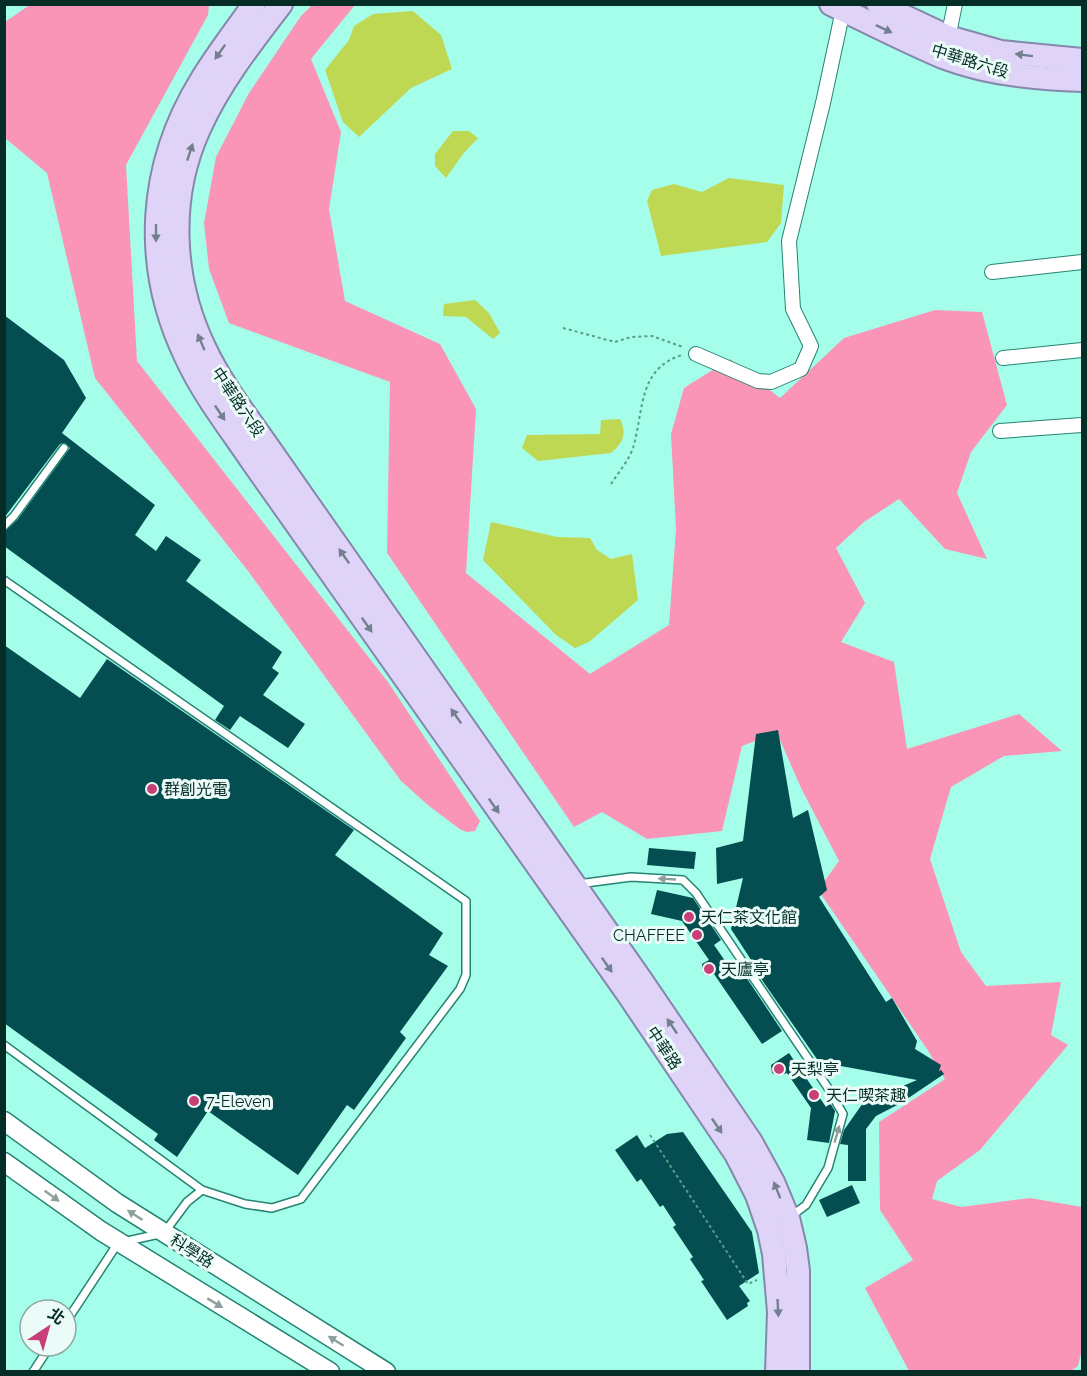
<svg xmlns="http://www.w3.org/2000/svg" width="1087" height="1376" font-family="Raleway,'Noto Sans TC',sans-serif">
<rect width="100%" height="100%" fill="#a5feea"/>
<g fill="#fa95b7">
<path d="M31 4 209 5 208 15 126 165 137 361 388 682 480 821 475 831 467 832 461 830 429 806 401 781 248 571 95 378 47 173 5 138V22Z"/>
<path d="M312 5H355L311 59 341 132 329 209 345 301 440 344 476 409 466 573 590 674 669 625 676 529 671 434 684 388 730 359 780 398 844 338 935 310 982 312 1007 405 971 452 957 493 987 559 945 549 899 499 864 522 836 548 865 603 841 642 894 662 907 749 1019 714 1062 751 1004 756 951 787 930 859 961 952 986 986 1061 982 1051 1035 1068 1045 980 1150 937 1181 932 1199 961 1207 1030 1198 1082 1207V1349L1078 1366 1069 1372 909 1371 865 1288 913 1260 880 1210 879 1122 945 1079 927 1049 818 890 839 861 801 788 777 733 742 746 722 831 647 839 602 812 574 827 387 553 390 382 229 323 209 269 204 223 216 157 249 93 301 16Z"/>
</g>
<g fill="#bfd853">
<path d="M413 11 441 35 452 69 411 88 359 137 343 122 325 70 349 40 354 26 373 14Z"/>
<path d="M453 131H469L478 138 463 154 446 178 435 166V154Z"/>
<path d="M729 178 784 185 781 223 767 242 661 256 647 201 652 190 674 184 702 192Z"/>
<path d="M475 300 489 313 500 333 493 339 466 317 443 316 444 304Z"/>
<path d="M620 419C627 434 624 442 611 453L538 461 522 448 527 435 600 434 601 420Z"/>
<path d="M491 522 557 537 590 538 597 550 611 559 632 554 638 600 589 642 575 648 556 635 483 560Z"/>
</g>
<g fill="#044d50">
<path d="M4 315 64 360 86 398 62 433 155 505 135 535 156 551 166 536 201 560 186 581 282 652 272 668 279 673 263 695 305 724 288 748 240 716 230 730 215 720 224 706 4 546V532L18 519 70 448 65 443 60 444 4 518Z"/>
<path d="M4 645 80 698 107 659 354 830 335 855 443 933 429 955 448 966 400 1032 406 1038 354 1110 347 1105 298 1175 208 1111 177 1157 154 1140 158 1134 4 1023Z"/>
<path d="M778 730 793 818 808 810 827 890 819 897 886 1002 892 998 917 1041 915 1049 941 1065 939 1071 941 1070 944 1074 901 1103 876 1116 866 1129V1181H848V1145L840 1144 844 1130 863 1103 917 1080 819 1062 753 967 755 966 731 929 743 878 717 884 716 848 743 841 756 734Z"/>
<path d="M649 848 696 852 694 869 647 865Z"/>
<path d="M657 890 693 898 721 940 714 945 737 978 744 974 782 1031 762 1044 714 974 708 976 703 973 702 964 709 960 682 921 651 914Z"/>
<path d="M789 1053 826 1107 830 1103 835 1111 829 1143 807 1140 811 1108 787 1073 778 1076 772 1073 771 1065Z"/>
<path d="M683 1132 752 1232 759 1273 739 1286 750 1301 747 1303 748 1306 727 1320 701 1281 704 1280 690 1259 693 1257 673 1227 676 1225 663 1205 660 1207 641 1179 637 1182 615 1150 637 1135 645 1148 667 1134Z"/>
<path d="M852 1185 860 1203 827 1217 819 1200Z"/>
</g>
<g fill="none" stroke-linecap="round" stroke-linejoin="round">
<defs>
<g id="service">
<path d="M4 526 14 516 64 448"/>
<path d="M4 580 466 901V975L460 989 301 1199 272 1208 245 1204 202 1190 187 1202 164 1233 118 1243 66 1322"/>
<path d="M578 884 631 877 683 880 696 893 828 1088 843 1114 828 1168 806 1205 790 1217"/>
<path d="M4 1045 202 1190"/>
<path d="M33 1372 50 1346"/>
</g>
<g id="minor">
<path d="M947 43 955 4"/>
<path d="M992 272 1082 262"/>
<path d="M696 354 758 381 771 382 801 369 811 346 793 309 789 241 823 103 843 10"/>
<path d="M1003 358 1082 350"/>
<path d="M1000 431 1082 425"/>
</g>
<g id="tertiary">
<path d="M4 1121 117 1203 386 1372"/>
<path d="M4 1162 101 1231 330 1372"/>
</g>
<g id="primary">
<path d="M254 4C237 29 218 53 202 79 148 166 142 265 186 357 203 394 229 427 252 461L628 994 736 1154 757 1195 769 1230 774 1254 779 1312 777 1372"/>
<path d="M281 4C251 43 219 84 199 129 167 199 172 281 205 349 221 383 245 414 266 444L641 980 751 1142 773 1182 788 1218 795 1248 798 1271V1372"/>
<path d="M831 4C868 22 905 41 943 57 987 74 1036 79 1082 80"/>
<path d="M878 4 948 37 1001 52 1082 60"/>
</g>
</defs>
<use href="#service" stroke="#258474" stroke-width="10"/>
<use href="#minor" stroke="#258474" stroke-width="16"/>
<use href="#tertiary" stroke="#258474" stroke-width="21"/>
<use href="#primary" stroke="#8587ac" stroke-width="26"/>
<g stroke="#5a9b8e" stroke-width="2" stroke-dasharray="3 3" stroke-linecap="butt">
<path d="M563 328 615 342 631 337 652 336 683 347"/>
<path d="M611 484C618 473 629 460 633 448 644 412 637 369 682 355"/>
<path d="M650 1135 748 1284 757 1280"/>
</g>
<use href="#service" stroke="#fff" stroke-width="7"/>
<use href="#minor" stroke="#fff" stroke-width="14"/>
<use href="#tertiary" stroke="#fff" stroke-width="18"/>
<use href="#primary" stroke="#dfd4f8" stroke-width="22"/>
</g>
<defs><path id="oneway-solid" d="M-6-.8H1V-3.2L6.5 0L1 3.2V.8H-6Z" transform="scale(1.5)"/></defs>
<g fill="#72808f">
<use href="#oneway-solid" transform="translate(884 29) rotate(25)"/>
<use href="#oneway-solid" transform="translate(220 52) rotate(125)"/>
<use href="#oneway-solid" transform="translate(1024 55) rotate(-173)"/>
<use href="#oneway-solid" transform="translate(190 152) rotate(-72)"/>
<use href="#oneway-solid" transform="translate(156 233) rotate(90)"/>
<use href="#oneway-solid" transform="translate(201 342) rotate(-113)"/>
<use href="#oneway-solid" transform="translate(220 413) rotate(56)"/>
<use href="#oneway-solid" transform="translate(344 556) rotate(-125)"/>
<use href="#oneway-solid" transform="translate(367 625) rotate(55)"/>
<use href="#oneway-solid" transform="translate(456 716) rotate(-125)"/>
<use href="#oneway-solid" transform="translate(494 806) rotate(55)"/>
<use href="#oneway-solid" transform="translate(607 965) rotate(55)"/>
<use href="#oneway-solid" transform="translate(672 1026) rotate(-124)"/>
<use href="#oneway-solid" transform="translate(717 1126) rotate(56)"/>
<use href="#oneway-solid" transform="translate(777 1190) rotate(-112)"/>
<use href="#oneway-solid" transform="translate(778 1308) rotate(87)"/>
</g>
<g fill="#8ea09d">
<use href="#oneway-solid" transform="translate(667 879) rotate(-177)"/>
<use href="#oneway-solid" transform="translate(837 1134) rotate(-74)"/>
<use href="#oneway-solid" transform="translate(52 1196) rotate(36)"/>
<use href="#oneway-solid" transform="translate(135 1215) rotate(-147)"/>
<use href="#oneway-solid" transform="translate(215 1303) rotate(31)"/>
<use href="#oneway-solid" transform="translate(336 1341) rotate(-148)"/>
</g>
<g fill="#c93f78" stroke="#ebfbf7" stroke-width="2">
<circle cx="152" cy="789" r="6"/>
<circle cx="689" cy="917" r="6"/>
<circle cx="697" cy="935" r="6"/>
<circle cx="709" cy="969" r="6"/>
<circle cx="779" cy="1069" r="6"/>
<circle cx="814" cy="1095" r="6"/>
<circle cx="194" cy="1101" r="6"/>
</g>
<g text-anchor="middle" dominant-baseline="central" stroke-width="6" stroke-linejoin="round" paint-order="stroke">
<g font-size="16" fill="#052d26" stroke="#ebfbf7">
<text transform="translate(970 61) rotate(17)">中華路六段</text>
<text transform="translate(238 402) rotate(56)">中華路六段</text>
<text transform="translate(664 1048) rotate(56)">中華路</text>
<text transform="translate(192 1251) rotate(32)">科學路</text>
</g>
<g font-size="16" fill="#052d26" stroke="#ebfbf7" text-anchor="start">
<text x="164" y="789">群創光電</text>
<text x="701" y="917">天仁茶文化館</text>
<text x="685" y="935" text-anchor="end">CHAFFEE</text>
<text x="721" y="969">天廬亭</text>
<text x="791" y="1069">天梨亭</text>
<text x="826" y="1095">天仁喫茶趣</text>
<text x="206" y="1101">7-Eleven</text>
</g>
</g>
<rect width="1087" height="1376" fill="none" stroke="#052d26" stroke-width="12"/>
<g transform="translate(48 1328) rotate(36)"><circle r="28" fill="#ebfbf7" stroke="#8fa9a3" stroke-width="1.5"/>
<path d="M0-4.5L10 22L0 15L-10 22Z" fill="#c93f78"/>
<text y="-9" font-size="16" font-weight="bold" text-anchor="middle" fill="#052d26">北</text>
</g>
</svg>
